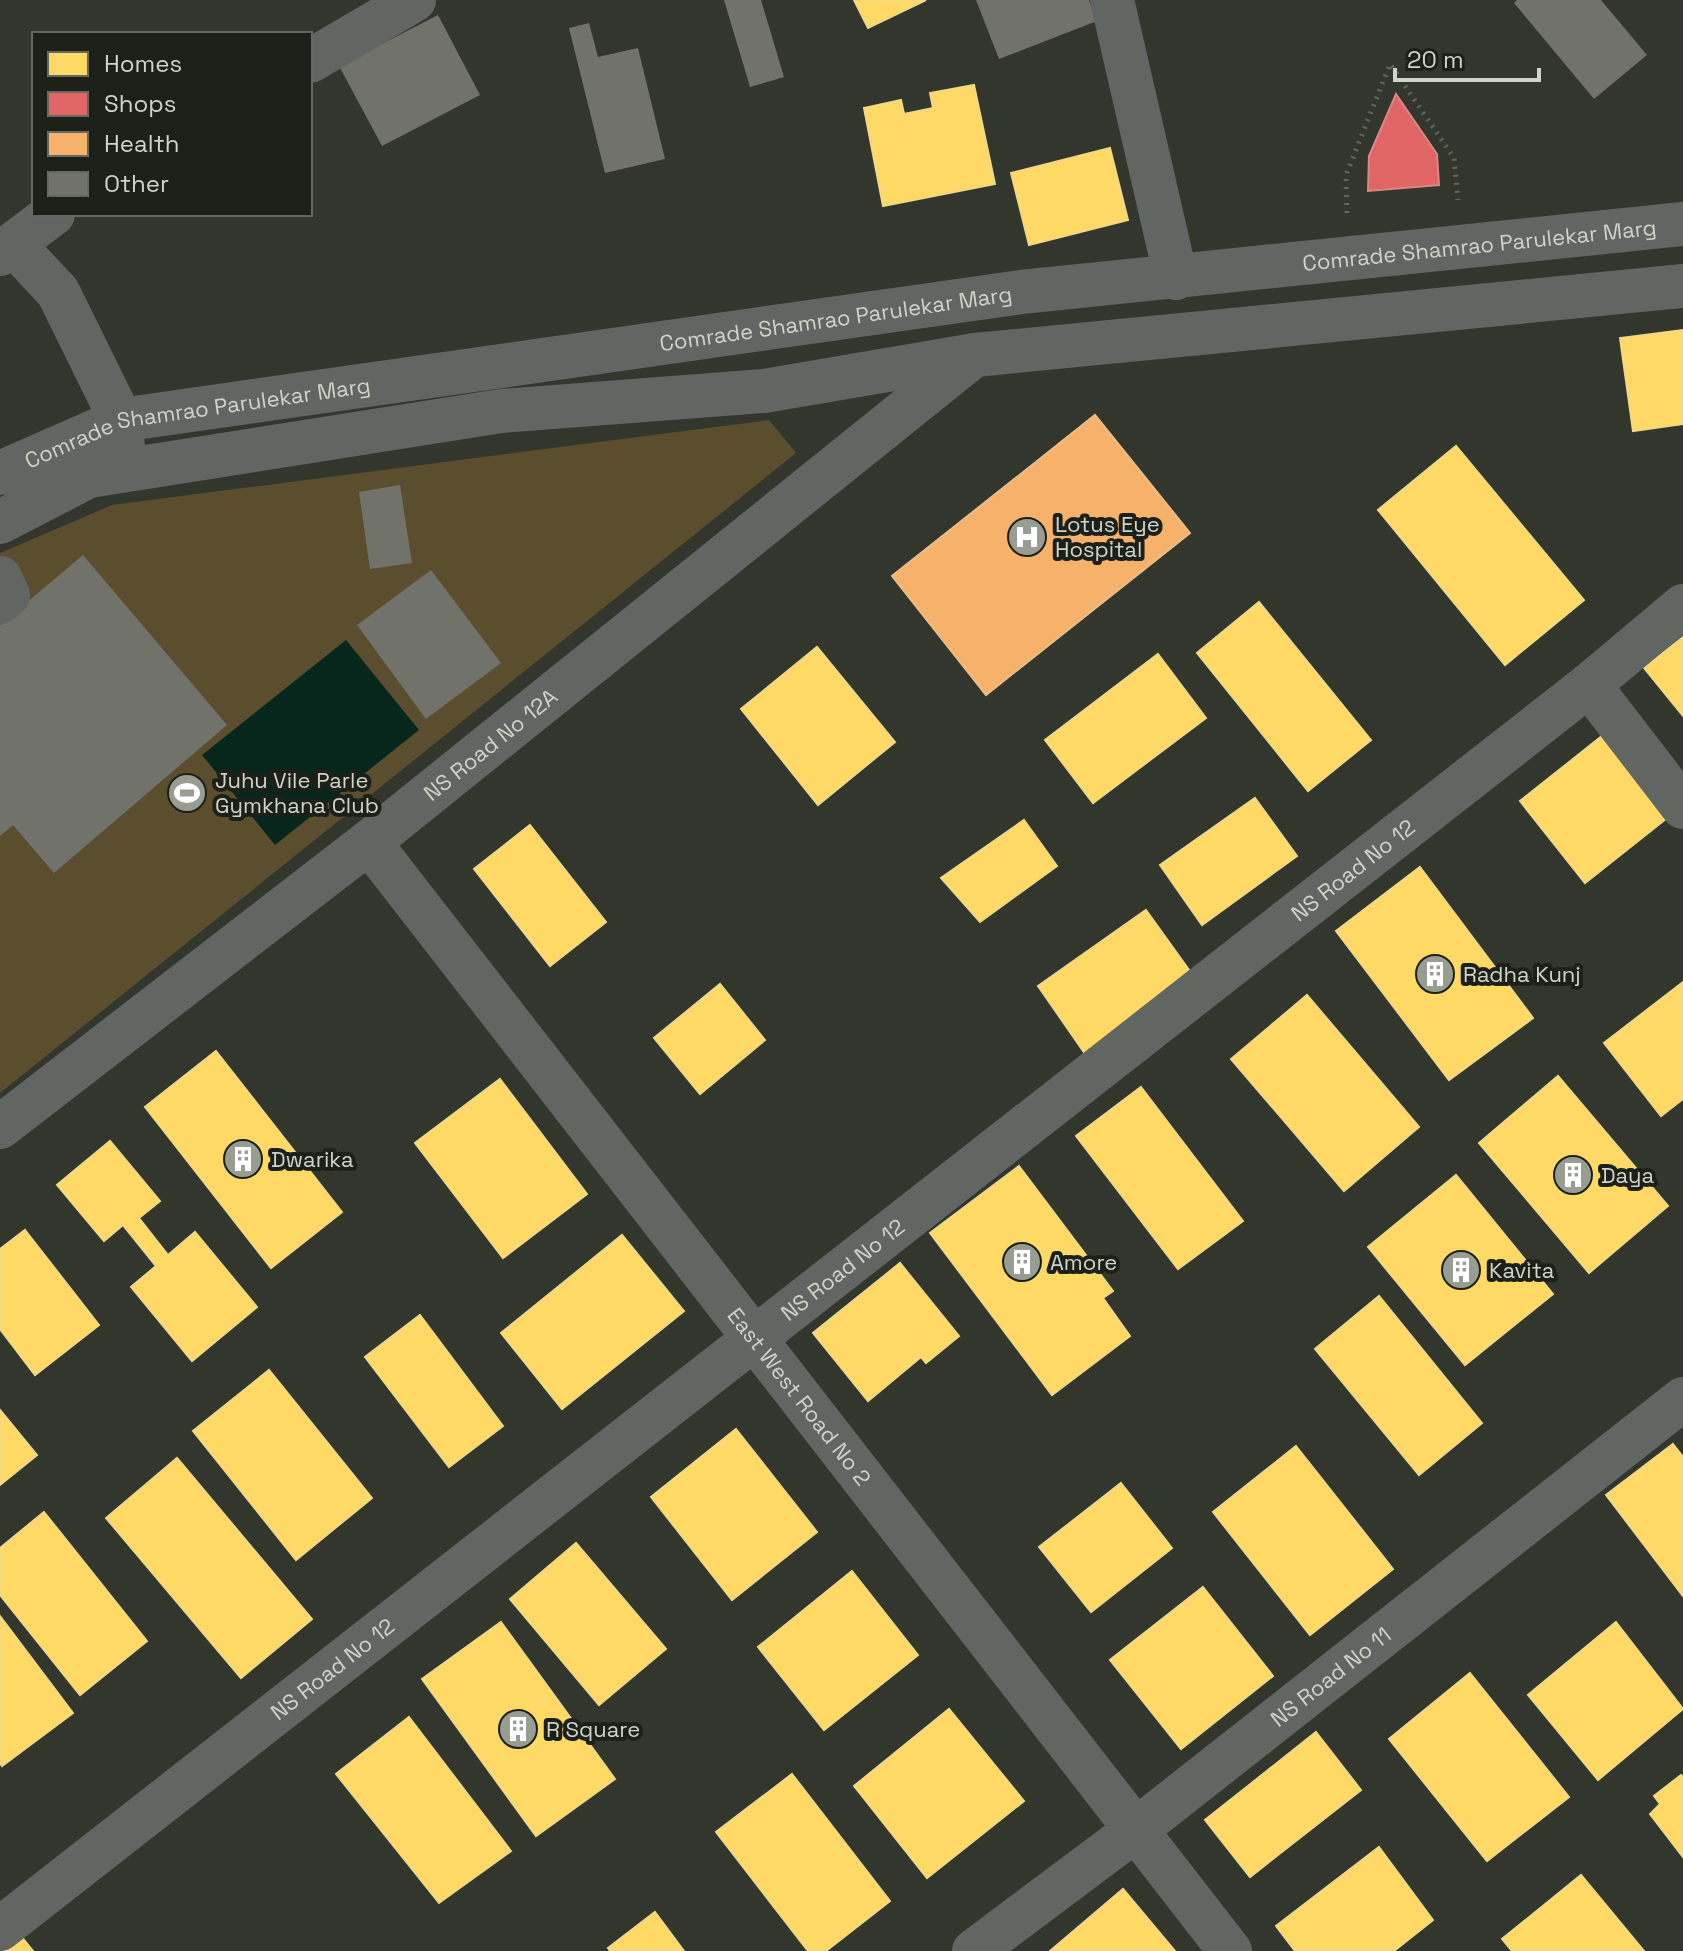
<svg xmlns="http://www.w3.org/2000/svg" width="1683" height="1951" font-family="'Space Grotesk',sans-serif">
<rect width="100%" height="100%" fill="#32362d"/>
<path fill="#5b4e2e" d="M769 420 796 453 0 1093V553L112 505Z"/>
<path fill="#07271c" d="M346 640 419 730 275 845 202 755Z"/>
<g fill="#ffd966" stroke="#f1d884" stroke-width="2">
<path d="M854 0H926L868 28Z"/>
<path d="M974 85 995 184 883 206 864 108 901 100 904 114 933 108 930 93Z"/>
<path d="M1110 148 1128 220 1029 245 1011 173Z"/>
<path d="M1683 330V424L1633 431 1620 338Z"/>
<path d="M1456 446 1584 600 1505 665 1378 510Z"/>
<path d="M1259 602 1371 740 1308 791 1197 653Z"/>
<path d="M1683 637V716L1644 668Z"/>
<path d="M817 647 895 742 818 805 741 709Z"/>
<path d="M1158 654 1206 718 1093 803 1045 740Z"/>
<path d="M1607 732 1672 814 1585 883 1520 801Z"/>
<path d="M1255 798 1297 856 1202 925 1160 865Z"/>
<path d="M1024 820 1057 866 980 922 941 878Z"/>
<path d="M530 825 606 922 550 966 474 869Z"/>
<path d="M1420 867 1533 1018 1449 1080 1336 931Z"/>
<path d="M1146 910 1197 981 1088 1058 1038 986Z"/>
<path d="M1683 982V1099L1661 1116 1604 1043Z"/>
<path d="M720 984 765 1040 700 1094 654 1038Z"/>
<path d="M1307 995 1419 1127 1344 1191 1231 1059Z"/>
<path d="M216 1051 342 1212 271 1268 145 1107Z"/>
<path d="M1558 1076 1668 1206 1589 1273 1479 1143Z"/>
<path d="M500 1079 587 1194 503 1258 415 1143Z"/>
<path d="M1141 1087 1243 1221 1178 1269 1076 1136Z"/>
<path d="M110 1141 160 1201 139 1218 168 1255 195 1232 257 1307 192 1361 131 1287 156 1266 123 1225 104 1241 57 1185Z"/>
<path d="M1019 1166 1113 1291 1103 1298 1130 1336 1052 1395 930 1233Z"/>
<path d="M1456 1175 1553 1294 1465 1365 1368 1247Z"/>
<path d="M25 1230 99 1325 35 1375 0 1329V1249Z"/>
<path d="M622 1235 684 1311 562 1409 501 1333Z"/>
<path d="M900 1263 959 1336 926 1363 921 1357 868 1401 813 1333Z"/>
<path d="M1379 1296 1482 1423 1419 1475 1315 1349Z"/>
<path d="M420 1315 503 1426 449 1467 365 1357Z"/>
<path d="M269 1370 372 1498 296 1560 193 1431Z"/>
<path d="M0 1410 37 1455 0 1485Z"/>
<path d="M736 1429 817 1532 732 1600 651 1497Z"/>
<path d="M1673 1444 1683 1457V1596L1606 1495Z"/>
<path d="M1296 1446 1393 1569 1310 1635 1213 1512Z"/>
<path d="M177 1458 312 1619 241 1678 106 1518Z"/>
<path d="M1121 1483 1172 1548 1091 1612 1039 1547Z"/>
<path d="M44 1512 147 1641 80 1695 0 1595V1548Z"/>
<path d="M576 1543 666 1649 599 1705 510 1599Z"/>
<path d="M852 1571 918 1655 824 1730 758 1647Z"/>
<path d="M1203 1587 1273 1676 1181 1749 1110 1660Z"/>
<path d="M0 1616 73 1713 2 1766 0 1763Z"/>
<path d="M501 1622 615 1779 536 1836 422 1679Z"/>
<path d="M1616 1622 1683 1709 1598 1780 1528 1695Z"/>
<path d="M1470 1673 1569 1797 1487 1861 1389 1739Z"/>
<path d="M949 1709 1024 1801 927 1878 854 1786Z"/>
<path d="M409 1717 511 1851 439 1903 336 1774Z"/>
<path d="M1316 1732 1361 1790 1250 1877 1205 1820Z"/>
<path d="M792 1774 890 1901 826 1951H808L716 1832Z"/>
<path d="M1681 1775 1683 1777V1857L1650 1814 1660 1804 1654 1796Z"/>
<path d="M1379 1847 1433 1920 1394 1951H1295L1276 1926Z"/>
<path d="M1581 1875 1644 1951H1512L1502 1939Z"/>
<path d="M1123 1889 1175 1951H1050Z"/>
<path d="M655 1912 684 1951H610L608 1948Z"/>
<path d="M21 1936 33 1951H4Z"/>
</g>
<path fill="#e06666" stroke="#db8784" stroke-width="2" d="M1396 94 1437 154 1439 185 1368 191 1369 156Z"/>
<path fill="#f6b26b" stroke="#eabc87" stroke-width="2" d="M1095 415 1190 533 986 695 892 576Z"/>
<g fill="#71726a">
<path d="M724 0H761L784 77 750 87Z"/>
<path d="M976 0H1089L1097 21 999 59Z"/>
<path d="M1517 0H1601L1647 55 1594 99 1514 3Z"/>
<path d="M438 15 480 95 382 146 339 66Z"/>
<path d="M589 23 598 57 638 48 665 159 605 173 569 28Z"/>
<path d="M400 485 412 563 370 569 359 492Z"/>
<path d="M83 555 227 725 54 873 13 825 0 836V625Z"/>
<path d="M431 570 501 663 426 719 357 625Z"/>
</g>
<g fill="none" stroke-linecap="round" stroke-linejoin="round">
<path stroke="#626661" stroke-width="5" stroke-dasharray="2 6" stroke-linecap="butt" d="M1347 213 1346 175 1390 64 1454 158 1458 200"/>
<g stroke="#626662" stroke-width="44">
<path d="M1112 0 1176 278"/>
<path d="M310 61 414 0"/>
<path d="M13 244 58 292 121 420 123 449"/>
<path d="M0 254 53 214"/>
<path id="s1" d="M0 473 121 420 1021 292 1683 224"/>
<path d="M0 522 89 476 501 411 764 391 975 355 1683 286"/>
<path d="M0 578 8 595 0 602"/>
<path d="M1589 685 1683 807"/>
<path id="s2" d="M369 842 1230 1951"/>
<path id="s3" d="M0 1127 369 842 973 356"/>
<path id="s4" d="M0 1929 1589 685 1683 606"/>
<path id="s5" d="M974 1951 1137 1829 1683 1399"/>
</g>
</g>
<defs>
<symbol id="hospital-disc" viewBox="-11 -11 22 22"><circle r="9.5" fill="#989d92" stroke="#1d2018"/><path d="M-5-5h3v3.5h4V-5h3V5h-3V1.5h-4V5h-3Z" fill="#fff"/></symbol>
<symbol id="stadium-disc" viewBox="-11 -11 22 22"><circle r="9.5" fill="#989d92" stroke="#1d2018"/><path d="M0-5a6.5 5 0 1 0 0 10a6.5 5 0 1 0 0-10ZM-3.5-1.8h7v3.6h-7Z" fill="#fff"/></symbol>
<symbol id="building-disc" viewBox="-11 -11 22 22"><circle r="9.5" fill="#989d92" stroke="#1d2018"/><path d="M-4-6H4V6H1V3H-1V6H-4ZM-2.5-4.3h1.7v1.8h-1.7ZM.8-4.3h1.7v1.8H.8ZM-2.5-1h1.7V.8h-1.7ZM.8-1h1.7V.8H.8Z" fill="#fff"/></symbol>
</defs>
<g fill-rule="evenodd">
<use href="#hospital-disc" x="1005" y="515" width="44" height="44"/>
<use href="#stadium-disc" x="165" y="771" width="44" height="44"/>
<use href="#building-disc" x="1413" y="952" width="44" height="44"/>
<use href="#building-disc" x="221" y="1137" width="44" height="44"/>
<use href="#building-disc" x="1551" y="1153" width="44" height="44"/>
<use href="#building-disc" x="1000" y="1240" width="44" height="44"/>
<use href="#building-disc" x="1439" y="1248" width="44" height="44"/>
<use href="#building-disc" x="496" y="1707" width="44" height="44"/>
</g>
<g text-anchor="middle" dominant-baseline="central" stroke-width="8" stroke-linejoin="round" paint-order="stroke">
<g font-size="22" fill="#cfd4c9" stroke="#1d2018">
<text stroke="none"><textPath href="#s1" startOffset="1502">Comrade Shamrao Parulekar Marg</textPath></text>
<text stroke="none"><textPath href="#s1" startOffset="854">Comrade Shamrao Parulekar Marg</textPath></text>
<text stroke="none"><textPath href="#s1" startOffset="206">Comrade Shamrao Parulekar Marg</textPath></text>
<text stroke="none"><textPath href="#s3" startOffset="622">NS Road No 12A</textPath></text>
<text stroke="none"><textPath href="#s4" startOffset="1718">NS Road No 12</textPath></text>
<text stroke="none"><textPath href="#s4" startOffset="1070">NS Road No 12</textPath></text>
<text stroke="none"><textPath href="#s2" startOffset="702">East West Road No 2</textPath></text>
<text stroke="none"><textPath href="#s4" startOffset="422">NS Road No 12</textPath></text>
<text stroke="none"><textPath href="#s5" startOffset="450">NS Road No 11</textPath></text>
</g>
<g font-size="22" fill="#cfd4c9" stroke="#1d2018" text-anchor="start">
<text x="1055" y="524">Lotus Eye<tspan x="1055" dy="25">Hospital</tspan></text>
<text x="215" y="780">Juhu Vile Parle<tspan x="215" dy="25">Gymkhana Club</tspan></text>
<text x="1463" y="974">Radha Kunj</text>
<text x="271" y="1159">Dwarika</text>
<text x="1601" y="1175">Daya</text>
<text x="1050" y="1262">Amore</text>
<text x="1489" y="1270">Kavita</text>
<text x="546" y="1729">R Square</text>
</g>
</g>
<rect x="32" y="32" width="280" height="184" fill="#1d2018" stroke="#64685f" stroke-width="2"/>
<rect x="48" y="52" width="40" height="24" fill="#ffd966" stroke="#64685f" stroke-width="2"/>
<text x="104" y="72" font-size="24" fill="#cfd4c9">Homes</text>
<rect x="48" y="92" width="40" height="24" fill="#e06666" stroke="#64685f" stroke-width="2"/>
<text x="104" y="112" font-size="24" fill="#cfd4c9">Shops</text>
<rect x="48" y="132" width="40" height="24" fill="#f6b26b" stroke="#64685f" stroke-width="2"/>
<text x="104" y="152" font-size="24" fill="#cfd4c9">Health</text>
<rect x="48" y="172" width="40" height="24" fill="#71726a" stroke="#64685f" stroke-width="2"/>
<text x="104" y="192" font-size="24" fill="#cfd4c9">Other</text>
<path d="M1395 68v12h144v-12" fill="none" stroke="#cfd4c9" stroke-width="4"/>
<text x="1407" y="68" font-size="24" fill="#cfd4c9" stroke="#1d2018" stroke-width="6" paint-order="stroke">20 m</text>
</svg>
